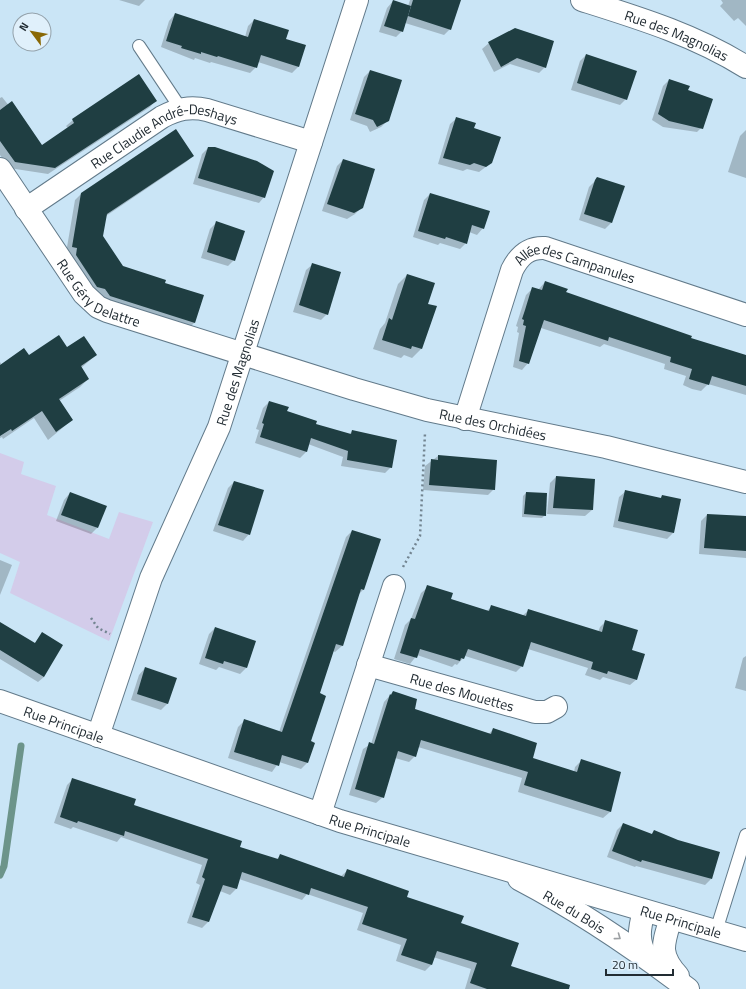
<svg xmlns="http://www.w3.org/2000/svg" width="746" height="989" font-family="'Titillium Web',sans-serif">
<rect width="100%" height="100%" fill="#cae5f6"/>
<path fill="#d3ccea" d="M0 453 24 462 21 474 56 486 47 515 109 539 119 512 153 522 109 641 10 593 20 562 0 553Z"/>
<g fill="#0003">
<path d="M119 0H145L139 6Z"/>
<path d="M410 0H460L450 29 444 35 405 23 402 31 396 37 379 32 387 8 393 1 408 6Z"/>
<path d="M721 0H746V26L738 18 734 21 720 6 723 3Z"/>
<path d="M175 14 245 37 248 26 254 20 285 40 304 46 298 67 292 73 258 62 256 67 250 73 211 62 210 63 195 58 194 60 161 47 169 21Z"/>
<path d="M489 43 545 67 539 73 510 64 494 72 482 49Z"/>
<path d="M586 55 626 99 620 105 571 90 580 61Z"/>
<path d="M370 71 388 120 381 127 370 132 367 126 350 120 364 77Z"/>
<path d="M669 80 703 126 697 132 663 127 652 120 663 86Z"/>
<path d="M2 97 42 147 68 128 66 126 73 120 156 100 150 107 48 174 9 168 0 155V98Z"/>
<path d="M457 118 473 129 491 163 479 172 467 169 463 171 438 164 450 124Z"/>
<path d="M746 130V178L728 172 740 136Z"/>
<path d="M208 148 264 197 259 203 193 184 202 154Z"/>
<path d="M193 156 186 162 106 216 101 236 122 267 163 284 202 296 194 323 188 329 104 302 70 261 72 254 66 253 75 200 81 194Z"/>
<path d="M343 160 362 207 355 214 347 219 322 211 337 166Z"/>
<path d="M598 178 611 223 605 229 579 220 589 187Z"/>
<path d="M430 194 483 228 477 235 469 232 466 243 460 249 440 243 438 245 413 237 424 200Z"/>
<path d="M217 222 234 260 228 266 201 258 210 229Z"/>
<path d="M313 264 327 314 321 320 293 312 306 270Z"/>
<path d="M407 275 427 305 436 307 421 349 412 358 404 355 401 358 373 349 380 329 385 323 398 284Z"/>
<path d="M545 282 565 293 690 339 746 356V395L708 384 701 391 692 389 683 385 686 376 664 369 665 364 604 344 600 347 541 328 528 363 522 370 513 367 519 333 517 332 518 327 516 326 526 295 533 288 538 290Z"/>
<path d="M67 349 96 355 81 368 88 379 80 387 59 401 72 420 48 440 34 418 3 439 2 437 0 438V362L2 365 29 356Z"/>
<path d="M269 402 286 412 315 425 349 435 352 431 391 467 385 473 341 466 343 457 308 444 306 452 300 458 255 443 259 430 256 429 263 408Z"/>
<path d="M438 456 494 489 488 495 423 490 425 466Z"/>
<path d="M556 477 594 480 592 510 585 516 547 514 550 483Z"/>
<path d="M234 482 249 534 243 541 213 531 228 488Z"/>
<path d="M626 491 660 499 662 496 673 533 667 539 613 527 619 497Z"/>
<path d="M70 493 97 528 91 534 56 521 64 500Z"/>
<path d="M526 493 545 515 542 518 522 517 523 496Z"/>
<path d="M707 515 746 516V558L699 554 701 521Z"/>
<path d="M352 531 379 540 363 590 358 595 342 646 335 652 333 651 319 694 307 763 301 769 279 762 272 772 228 758 238 727 244 721 279 732 346 537Z"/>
<path d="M0 560 12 565 0 595Z"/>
<path d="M428 587 450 599 487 611 491 607 522 616 529 610 598 632 600 627 606 621 631 651 637 679 630 685 603 677 600 680 585 675 588 668 528 649 522 666 516 672 465 656 457 665 455 664 452 667 417 655 410 664 394 659 405 625 411 619 421 593Z"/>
<path d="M0 623 34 644 43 633 44 677 38 682 0 659Z"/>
<path d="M215 628 246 668 240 674 219 667 216 670 199 664 209 634Z"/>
<path d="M746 656V691L735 688 743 658Z"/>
<path d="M145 668 168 703 161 710 131 700 139 675Z"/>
<path d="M393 692 414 709 489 734 493 729 531 758 574 772 575 767 581 761 620 773 610 812 603 818 518 792 522 778 418 747 415 756 409 762 395 758 383 797 376 803 349 795 363 749 371 744 384 702Z"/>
<path d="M73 779 132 806 239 847 276 860 280 856 341 876 347 871 460 924 510 967 565 989H465L471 969 433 957 431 965 425 971 396 961 401 945 357 930 363 913 307 894 302 900 239 879 236 889 230 895 220 891 208 922 202 928 187 923 200 885 196 883 202 865 121 837 117 842 73 827 71 829 54 823 67 785Z"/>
<path d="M623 824 651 835 654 831 711 879 705 885 636 866 635 867 607 857 617 830Z"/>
</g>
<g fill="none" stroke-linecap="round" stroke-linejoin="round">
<path stroke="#6c948a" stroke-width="7" d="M0 875 4 866 21 746"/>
</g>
<g fill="#1f3e42">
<path d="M393 0 411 6 403 32 384 26Z"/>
<path d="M413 0H461L451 30 408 16Z"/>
<path d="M175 13 248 37 254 19 289 30 286 39 306 45 299 67 261 55 257 68 218 56 217 57 201 52V54L181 48 182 46 166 41Z"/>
<path d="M515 28 554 41 546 68 517 58 501 67 488 42Z"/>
<path d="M586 54 637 71 627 100 577 83Z"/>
<path d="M370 70 402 80 389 121 377 127 373 120 355 114Z"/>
<path d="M139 74 157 101 55 168 15 162 0 141V110L12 101 42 145 74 123 72 119Z"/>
<path d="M669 79 690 86 688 90 713 99 703 129 669 121 658 114Z"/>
<path d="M456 117 476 123 474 128 501 137 492 163 486 167 474 163 470 165 443 158Z"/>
<path d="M176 129 194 156 107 214 103 236 123 266 166 280 165 283 204 295 195 323 110 296 105 289 97 287 76 255 77 248 72 247 81 193Z"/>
<path d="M208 147H215L257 161 274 171 265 198 198 178Z"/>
<path d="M343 159 375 169 363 208 354 213 327 204Z"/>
<path d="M597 177 625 186 612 223 584 214 595 180Z"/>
<path d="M430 193 490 211 484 229 472 225 467 244 446 237 445 239 418 231Z"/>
<path d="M216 221 245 231 235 261 207 252Z"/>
<path d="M312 263 341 272 328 315 299 305Z"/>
<path d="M407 274 435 283 428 304 437 306 422 349 412 346 411 349 382 340 389 318 392 320Z"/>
<path d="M545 281 568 289 566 292 692 336 691 338 746 355V386L712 376 709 385 689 379 692 369 670 362 671 357 609 337 608 341 544 320 529 364 519 361 526 326 523 325 524 320 522 319 525 310 532 287 542 290Z"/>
<path d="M59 335 67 347 84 336 97 355 81 366 89 379 59 399 73 420 56 432 42 411 12 431 11 429 0 436V365L24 348 29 355Z"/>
<path d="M269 401 289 407 287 411 317 421 316 424 351 434 352 430 397 440 392 468 347 460 348 451 311 438 307 452 260 437 264 424 262 423Z"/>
<path d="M438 455 497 460 495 490 429 485 431 459 438 460Z"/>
<path d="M556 476 595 479 593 510 553 508Z"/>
<path d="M234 481 264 490 250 535 218 525Z"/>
<path d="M625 490 661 498 662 495 681 499 674 533 618 521Z"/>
<path d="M70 492 107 506 98 528 61 515Z"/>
<path d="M526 492 547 493 546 516 524 514Z"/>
<path d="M707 514 746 516V551L704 548Z"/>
<path d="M352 530 381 539 364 590 361 589 343 646 336 644 320 693 326 696 311 741 315 743 308 763 282 755 279 766 234 752 244 719 282 732Z"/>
<path d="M427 585 453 593 451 599 489 611 491 605 526 616 528 609 602 632 605 620 638 630 632 650 645 654 637 680 608 671 607 674 591 669 593 662 531 642 523 667 468 649 464 659 461 658 460 661 420 649 417 658 400 653 411 618 415 619Z"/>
<path d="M0 622 35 643 42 632 63 645 44 677 0 650Z"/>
<path d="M215 627 256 641 247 668 224 661 223 664 205 658Z"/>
<path d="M145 667 177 678 168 704 137 694Z"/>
<path d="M393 691 417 699 415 709 491 734 493 728 537 743 533 758 577 772 581 759 621 772 611 812 524 785 528 772 421 740 416 757 398 751 384 798 355 789 369 742 374 744 390 694 391 695Z"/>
<path d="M72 778 136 799 134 805 242 841 240 847 278 859 280 854 344 877 347 869 409 891 407 897 464 916 461 923 519 943 511 966 570 985 569 989H487L470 983 477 963 437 951 432 965 401 955 407 939 362 924 368 907 311 888 309 895 242 872 237 889 223 885 209 922 192 917 205 879 202 877 208 859 125 831 124 836 78 821 77 823 60 817Z"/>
<path d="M623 823 652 834 654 830 678 840 720 852 712 879 642 860 641 862 612 851Z"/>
</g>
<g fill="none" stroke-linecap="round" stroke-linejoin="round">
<defs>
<g id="service">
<path d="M139 46 181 109"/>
<path d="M716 931 746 835"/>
</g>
<g id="minor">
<path id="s1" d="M582 0C639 18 695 35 746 67"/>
<path id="s2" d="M0 169 84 294 98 307 107 311 354 389 427 410 606 447 746 482"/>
<path id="s3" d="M26 209 162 117C177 109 190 106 207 110L311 142"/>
<path id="s4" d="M465 419 512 270C519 256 528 247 545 248L746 315"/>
<path id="s5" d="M368 665 535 712H547L556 707"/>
<path id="s6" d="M98 736 151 578 219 427 357 0"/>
<path d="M320 814 394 586"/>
<path id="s7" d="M519 879C580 911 633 947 688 989"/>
<path d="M644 911C639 929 637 941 647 958"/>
<path d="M671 918C663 944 658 954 678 976"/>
</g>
<g id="tertiary">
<path id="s8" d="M0 701 340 821 746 940"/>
</g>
</defs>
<use href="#service" stroke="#627a8a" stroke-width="14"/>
<use href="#minor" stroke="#627a8a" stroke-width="24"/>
<use href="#tertiary" stroke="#627a8a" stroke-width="24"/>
<g stroke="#728490" stroke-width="2.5" stroke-dasharray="2 3" stroke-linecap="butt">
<path d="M403 567 420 536 425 433"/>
<path d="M91 618 98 628 110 634"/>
</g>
<use href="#service" stroke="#fff" stroke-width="12"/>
<use href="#minor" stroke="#fff" stroke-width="22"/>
<use href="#tertiary" stroke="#fff" stroke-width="22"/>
</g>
<defs><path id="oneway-chevron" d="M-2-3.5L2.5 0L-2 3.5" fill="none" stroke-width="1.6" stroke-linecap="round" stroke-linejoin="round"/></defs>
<use stroke="#9ca0a3" href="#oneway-chevron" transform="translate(618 937) rotate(36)"/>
<g text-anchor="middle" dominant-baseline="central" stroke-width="4" stroke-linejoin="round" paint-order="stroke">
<g font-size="14" fill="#222c33" stroke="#e0f0fb">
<text stroke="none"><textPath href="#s1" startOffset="101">Rue des Magnolias</textPath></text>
<text stroke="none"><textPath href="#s3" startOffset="161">Rue Claudie André-Deshays</textPath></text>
<text stroke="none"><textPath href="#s4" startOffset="229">Allée des Campanules</textPath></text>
<text stroke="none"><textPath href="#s2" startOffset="162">Rue Géry Delattre</textPath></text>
<text stroke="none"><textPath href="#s6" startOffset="390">Rue des Magnolias</textPath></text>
<text stroke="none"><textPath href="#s2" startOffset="582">Rue des Orchidées</textPath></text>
<text stroke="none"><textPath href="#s5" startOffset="98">Rue des Mouettes</textPath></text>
<text stroke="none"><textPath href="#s8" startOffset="68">Rue Principale</textPath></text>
<text stroke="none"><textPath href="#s8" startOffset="392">Rue Principale</textPath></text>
<text stroke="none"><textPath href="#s7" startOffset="64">Rue du Bois</textPath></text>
<text stroke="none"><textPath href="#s8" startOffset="716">Rue Principale</textPath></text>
</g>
</g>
<g transform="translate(32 32) rotate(302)"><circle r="19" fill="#e0f0fb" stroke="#94a2ab"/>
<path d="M0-3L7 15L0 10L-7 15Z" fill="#896805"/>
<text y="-6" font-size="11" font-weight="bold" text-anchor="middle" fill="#222c33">N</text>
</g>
<path d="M606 969v6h67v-6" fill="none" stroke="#222c33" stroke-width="2"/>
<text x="612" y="969" font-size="12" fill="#222c33" stroke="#e0f0fb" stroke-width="3" paint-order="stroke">20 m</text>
</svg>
